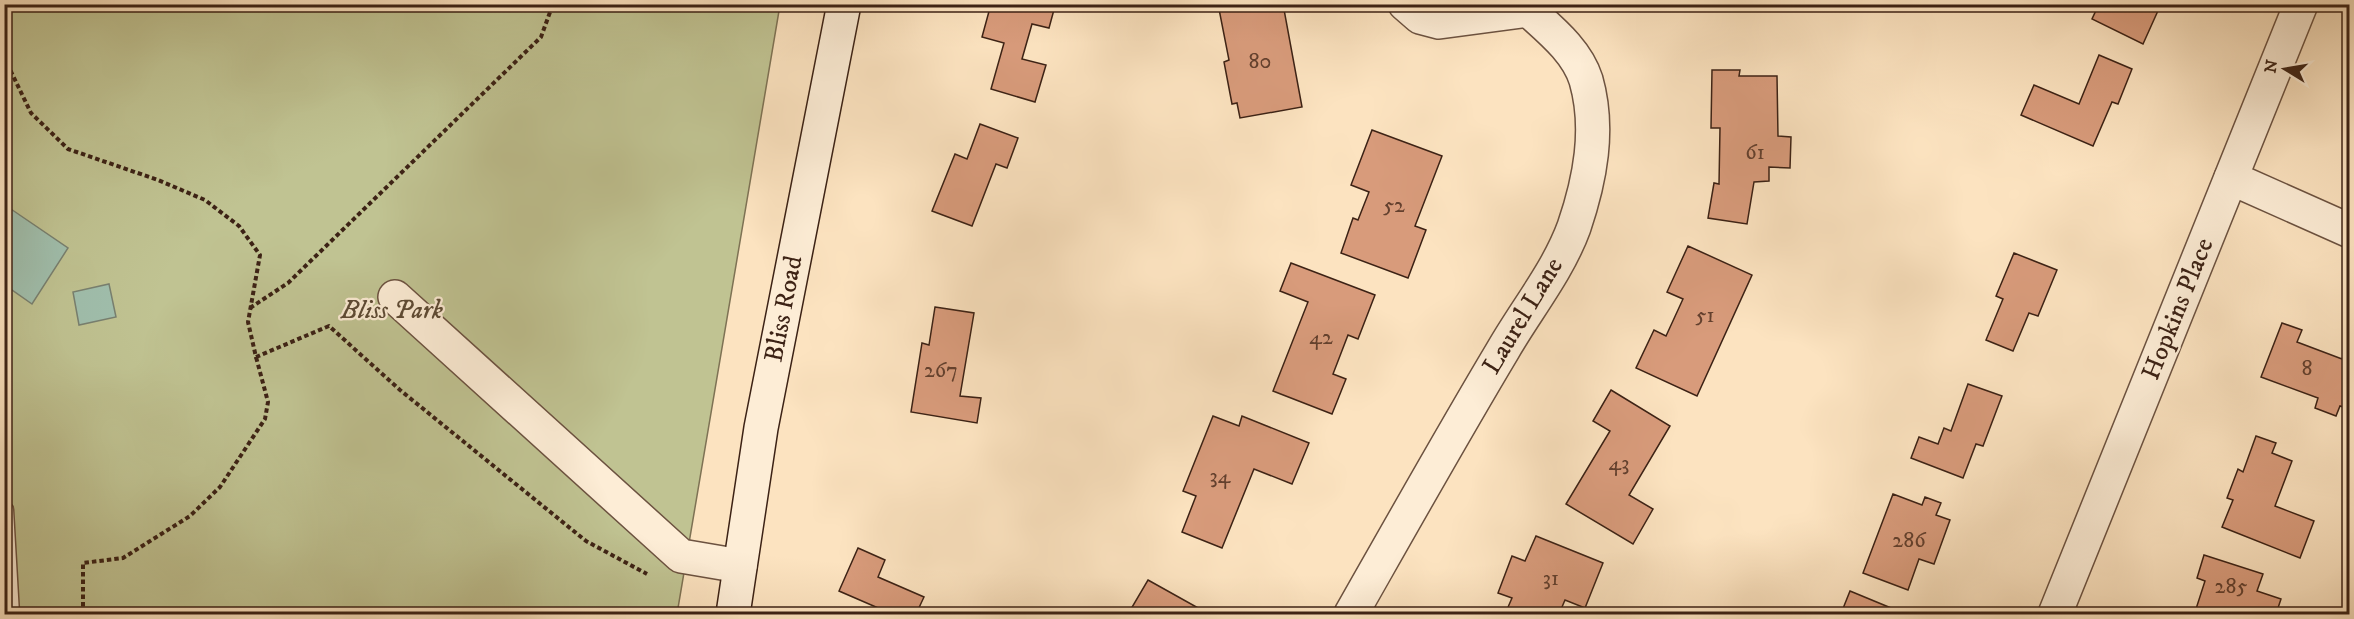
<svg xmlns="http://www.w3.org/2000/svg" width="2354" height="619" font-family="'IM FELL DW Pica',serif">
<rect width="100%" height="100%" fill="#fce3c0"/>
<filter id="stains"><feTurbulence type="fractalNoise" baseFrequency=".00333" numOctaves="4"/><feColorMatrix values="0 0 0 0 .2 0 0 0 0 .09 0 0 0 0 .02 0 0 0 .5 -.17"/></filter>
<radialGradient id="worn" r=".72"><stop offset=".6" stop-color="#630" stop-opacity="0"/><stop offset="1" stop-color="#630" stop-opacity=".3"/></radialGradient>
<path fill="#c0c392" stroke="#7e7254" stroke-width="1.5" d="M5 5H780L677 614H5Z"/>
<g fill="#a0bfad" stroke="#788070" stroke-width="1.5">
<path d="M5 205 68 248 32 304 5 285Z"/>
<path d="M109 284 116 317 79 325 73 292Z"/>
</g>
<g fill="#d89b7b" stroke="#3c2215" stroke-width="1.5">
<path d="M991 4 1055 6 1049 28 1032 24 1022 59 1046 65 1035 102 991 89 1004 43 982 37Z"/>
<path d="M1218 4H1283L1302 107 1240 118 1237 103 1232 104 1224 62 1229 60Z"/>
<path d="M2099 4H2161L2143 44 2092 19Z"/>
<path d="M2099 55 2132 69 2118 104 2112 102 2093 146 2021 115 2034 85 2079 104Z"/>
<path d="M1712 70H1740L1739 76H1777L1778 136 1791 137 1790 168 1769 167V181L1754 182 1747 224 1708 218 1714 183 1719 184 1720 128H1711Z"/>
<path d="M980 124 1018 138 1007 168 996 164 972 226 932 211 955 154 967 159Z"/>
<path d="M1372 130 1442 156 1415 226 1426 230 1408 278 1341 253 1353 218 1358 220 1369 192 1351 185Z"/>
<path d="M1688 246 1752 275 1697 396 1636 368 1654 330 1666 336 1683 299 1667 292Z"/>
<path d="M2014 253 2057 270 2038 316 2029 313 2013 351 1986 340 2003 299 1996 296Z"/>
<path d="M1291 263 1375 295 1358 339 1348 335 1333 374 1346 379 1332 414 1273 391 1308 302 1280 291Z"/>
<path d="M935 307 974 313 960 396 981 398 977 423 911 412 922 343 929 345Z"/>
<path d="M2282 323 2302 330 2297 342 2342 359 2346 349 2350 351V409L2340 406 2336 416 2315 408 2318 398 2261 377Z"/>
<path d="M1968 384 2002 396 1983 446 1976 444 1963 478 1911 458 1919 437 1938 444 1944 428 1951 431Z"/>
<path d="M1611 390 1670 426 1629 495 1653 509 1633 544 1566 504 1610 431 1593 421Z"/>
<path d="M1213 416 1239 426 1242 416 1309 443 1292 484 1254 469 1222 548 1182 532 1196 496 1183 491Z"/>
<path d="M2256 436 2276 443 2272 453 2292 461 2275 506 2314 521 2300 558 2222 527 2233 500 2227 498 2238 469 2243 472Z"/>
<path d="M1893 494 1922 505 1925 497 1941 503 1936 515 1950 520 1934 564 1919 559 1908 590 1863 573Z"/>
<path d="M1536 536 1603 563 1585 608 1565 600 1559 614H1505L1512 598 1498 593 1512 556 1525 561Z"/>
<path d="M858 548 885 560 878 577 924 597 916 614H892L839 591Z"/>
<path d="M2204 555 2263 574 2257 591 2281 599 2276 614 2195 612 2205 581 2197 578Z"/>
<path d="M1148 580 1209 614H1128Z"/>
<path d="M1850 591 1891 608 1888 614H1850L1842 611Z"/>
</g>
<g fill="none" stroke-linecap="round" stroke-linejoin="round">
<defs>
<path id="lane" d="M4 510 10 614"/>
<g id="street">
<path d="M1405 4 1420 17 1439 22 1528 10"/>
<path d="M2231 178 2350 231"/>
<path d="M395 297 681 556 740 566"/>
<path d="M1351 614C1401 526 1451 437 1503 350 1526 310 1558 271 1574 227 1590 180 1600 129 1586 80 1576 48 1545 26 1522 4"/>
<path d="M2055 614 2301 4"/>
</g>
<path id="secondary" d="M733 614 761 428 844 4"/>
</defs>
<use href="#lane" stroke="#6c5240" stroke-width="21"/>
<use href="#street" stroke="#6c5240" stroke-width="36"/>
<use href="#secondary" stroke="#3c2215" stroke-width="36"/>
<g stroke="#3c2215" stroke-width="4" stroke-dasharray="4.5 3" stroke-linecap="butt">
<path d="M4 57 31 113 68 149 158 180 205 200 239 226 260 255 248 322 256 357 329 326 400 390 586 541 647 574"/>
<path d="M250 308 288 283 541 37 553 4"/>
<path d="M83 614V563L123 558 190 516 220 487 265 419 268 402 256 357"/>
</g>
<use href="#lane" stroke="#fdedd6" stroke-width="18"/>
<use href="#street" stroke="#fdedd6" stroke-width="33"/>
<use href="#secondary" stroke="#fdedd6" stroke-width="33"/>
</g>
<g text-anchor="middle" dominant-baseline="central" stroke-width="4.5" stroke-linejoin="round" paint-order="stroke">
<g font-size="22" fill="#63402e">
<text x="1260" y="61">80</text>
<text x="1755" y="152">61</text>
<text x="1394" y="205">52</text>
<text x="1705" y="315">51</text>
<text x="1321" y="337">42</text>
<text x="2307" y="368">8</text>
<text x="941" y="370">267</text>
<text x="1619" y="463">43</text>
<text x="1220" y="476">34</text>
<text x="1909" y="540">286</text>
<text x="1551" y="578">31</text>
<text x="2231" y="586">285</text>
</g>
<g font-size="26" fill="#3c2215" stroke="#fdedd6">
<text transform="translate(784 309) rotate(-79)">Bliss Road</text>
<text transform="translate(2178 309) rotate(-68)">Hopkins Place</text>
<text transform="translate(1523 316) rotate(-59)">Laurel Lane</text>
</g>
<g font-size="26" font-style="italic" fill="#5d4a34" stroke="#fdedd6">
<text x="392" y="310">Bliss Park</text>
</g>
</g>
<rect width="2354" height="619" fill="none" stroke="#fce3c0" stroke-width="24"/>
<rect x="6" y="6" width="2342" height="607" fill="none" stroke="#3c2215" stroke-width="3"/>
<rect x="12" y="12" width="2330" height="595" fill="none" stroke="#3c2215" stroke-width="1.5"/>
<g transform="translate(2285 69) rotate(281)" stroke="#fdedd6" stroke-width="4.5" paint-order="stroke">
<path d="M0-4.5L10 22L0 15L-10 22Z" fill="#3c2215"/>
<text y="-9" font-size="16" font-weight="bold" text-anchor="middle" fill="#3c2215">N</text>
</g>
<rect width="100%" height="100%" filter="url(#stains)"/>
<rect width="100%" height="100%" fill="url(#worn)"/>
</svg>
